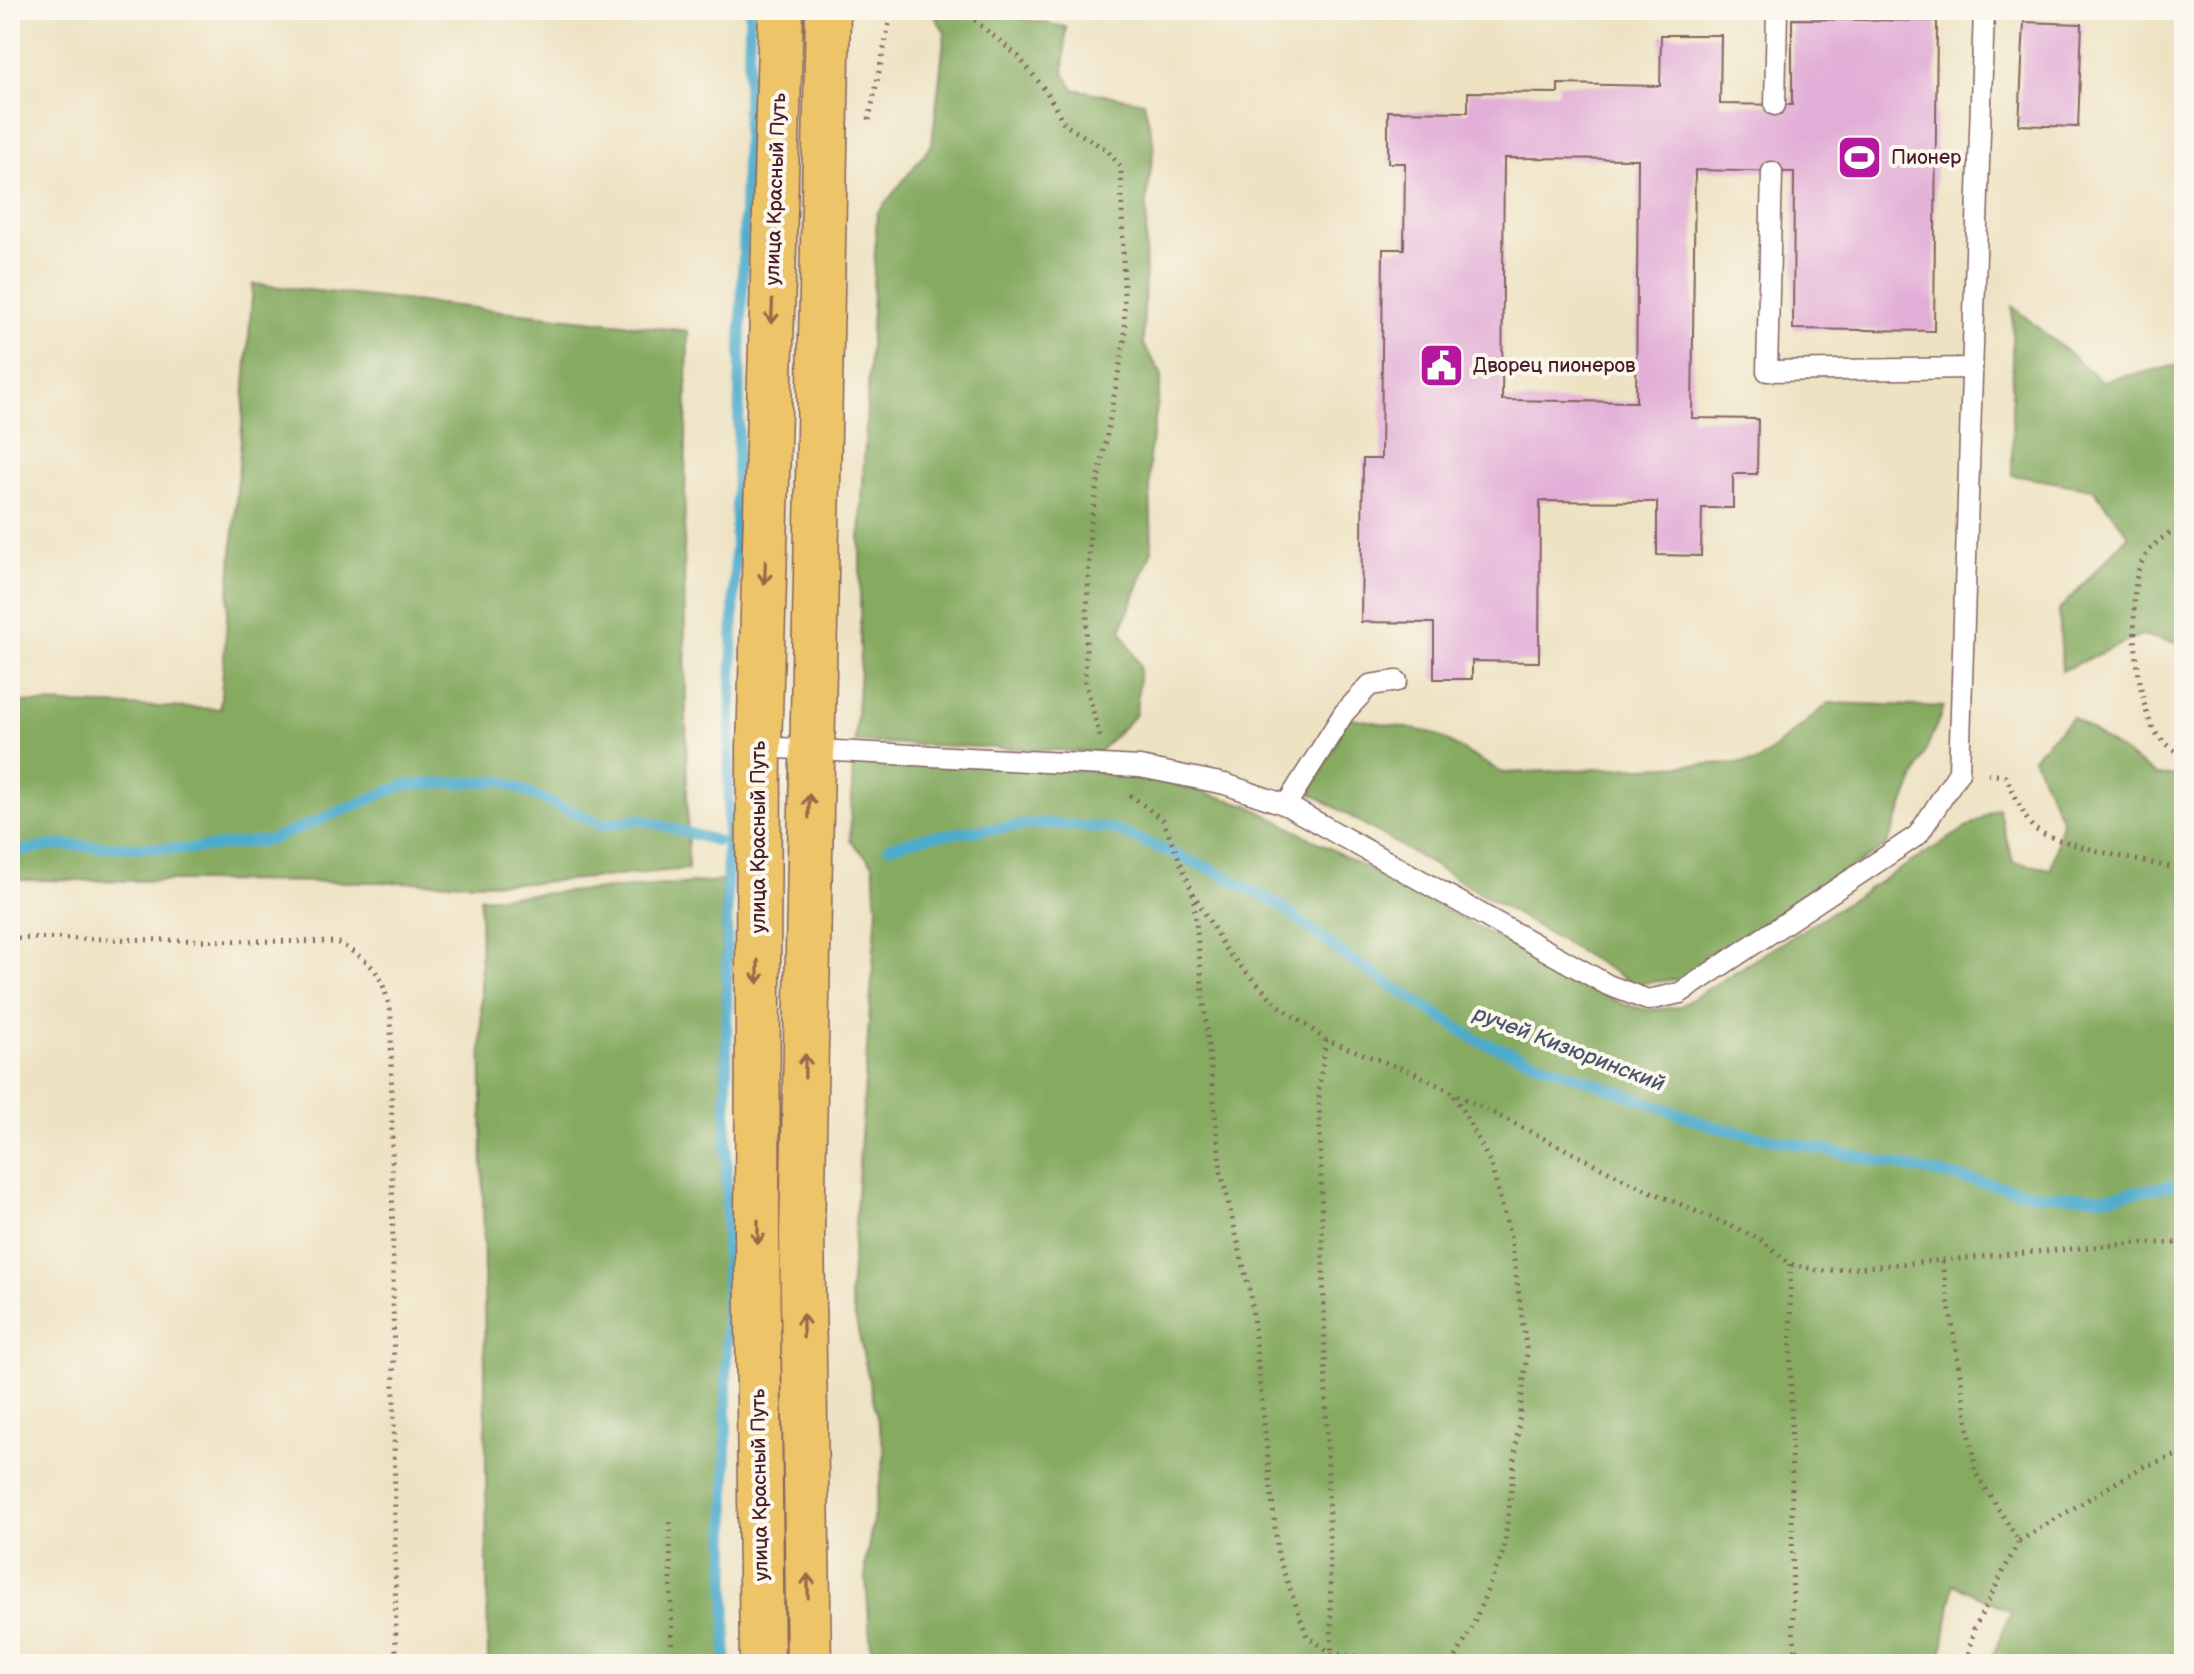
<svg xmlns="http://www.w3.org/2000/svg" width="2194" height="1674" font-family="'Balsamiq Sans',sans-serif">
<rect width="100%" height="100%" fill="#fbf7ec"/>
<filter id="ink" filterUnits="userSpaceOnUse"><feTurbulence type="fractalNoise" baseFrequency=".0125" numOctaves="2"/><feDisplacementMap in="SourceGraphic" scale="16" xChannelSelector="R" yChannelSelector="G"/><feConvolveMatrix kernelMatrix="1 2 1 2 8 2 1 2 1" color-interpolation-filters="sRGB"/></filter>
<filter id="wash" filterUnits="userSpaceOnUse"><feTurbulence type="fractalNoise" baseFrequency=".006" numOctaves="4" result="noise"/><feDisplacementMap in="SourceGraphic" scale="32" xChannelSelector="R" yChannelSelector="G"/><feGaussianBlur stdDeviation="1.8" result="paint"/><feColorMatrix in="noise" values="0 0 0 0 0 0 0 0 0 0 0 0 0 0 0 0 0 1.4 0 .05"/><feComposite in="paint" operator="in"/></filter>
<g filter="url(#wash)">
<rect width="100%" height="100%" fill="#ede2c2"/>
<g fill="#85aa60" stroke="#686446" stroke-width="2">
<path d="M931 10H978L1066 27 1064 73 1074 89 1144 102 1154 144 1147 199 1143 344 1162 375 1149 457 1152 550 1121 630 1140 666 1136 714 1099 752 855 742 860 668V540L877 214 932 144 945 32Z"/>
<path d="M253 284 688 331 684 551 688 869 535 883 10 880V702L220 709Z"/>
<path d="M2012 306 2102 381 2184 364V645L2141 635 2062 671 2059 610 2129 535 2093 489 2012 475Z"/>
<path d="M1829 703 1944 707 1887 845 1680 979 1634 984 1311 793 1348 717 1433 733 1503 773 1758 762Z"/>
<path d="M2072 717 2157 776 2184 775V1663L1997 1664 1992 1658 2011 1611 1953 1584 1941 1664H872L865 1565 885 1453 850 1295 877 907 873 864 850 840 853 759 1130 772 1248 805 1622 1004 1648 1010 1679 1007 1998 808 2013 862 2051 869 2062 820 2033 757Z"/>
<path d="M722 881 723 1664H488L480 898Z"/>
</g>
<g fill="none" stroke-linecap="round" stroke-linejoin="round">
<g stroke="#4dabcc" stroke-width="11">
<path d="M889 847 930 836 1043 823 1113 829 1215 871 1281 906 1341 953 1477 1040 1715 1127 2042 1195 2106 1197 2184 1183"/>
<path d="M10 853 54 845 191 849 271 840 404 785 501 781 603 825 639 819 717 841"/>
<path d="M726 1664 727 852 750 10"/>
</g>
</g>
<g id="blocks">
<g fill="#e2aed7" fill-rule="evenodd">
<path d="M1792 19 1937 21 1934 331 1793 329 1794 172 1695 170 1692 418 1758 419 1757 474H1733V508H1702L1701 556 1657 555V502L1540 501 1539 662 1472 661V679H1434V623L1361 622 1363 459H1381L1383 249H1404L1405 163H1388V111L1468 112V92L1558 93V84L1660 86 1661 35H1721L1720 104 1792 105ZM1504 158 1638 159 1636 402 1502 400Z"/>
<path d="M2024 22 2082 24 2078 127 2019 125Z"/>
</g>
</g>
</g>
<g filter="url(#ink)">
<use href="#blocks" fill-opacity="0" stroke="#836360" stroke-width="2"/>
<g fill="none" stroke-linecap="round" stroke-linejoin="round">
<defs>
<g id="service">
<path d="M1775 105 1777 10"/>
<path d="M1772 172 1767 371 1972 368"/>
<path d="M759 747 1140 767 1225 784 1286 805 1608 985 1648 1000 1680 993 1918 835 1959 772 1984 10"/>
<path d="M1286 805 1344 713 1370 685 1397 681"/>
</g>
<g id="primary">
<path d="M762 1664 757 1233 759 747 781 10"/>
<path d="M809 1664 802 1234 828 10"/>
</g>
</defs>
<use href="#service" stroke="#836360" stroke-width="23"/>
<use href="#primary" stroke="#836360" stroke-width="47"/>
<g stroke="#836360" stroke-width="5" stroke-dasharray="2 6" stroke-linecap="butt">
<path d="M962 10 1018 56 1046 91 1065 125 1107 150 1121 167 1125 337 1090 526 1085 681 1100 737"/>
<path d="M869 120 892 10"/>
<path d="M2184 526C2163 536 2150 544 2140 566 2127 593 2137 710 2156 733 2163 742 2175 751 2184 757"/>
<path d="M1988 774 2005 776C2014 790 2023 819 2035 829 2052 843 2159 866 2184 869"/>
<path d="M1130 795 1163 820 1192 891 1227 952 1276 1003 1326 1040 1414 1073 1636 1185 1760 1239 1790 1264 1821 1271 2137 1243H2184"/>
<path d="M1193 893 1221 1172 1251 1297 1278 1556 1307 1636 1332 1654 1442 1664"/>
<path d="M10 938 337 942C375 965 381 970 391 1014L396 1664"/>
<path d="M1326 1040 1319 1087 1332 1664"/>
<path d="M1942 1262 1976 1474 2019 1541 1974 1629 1966 1664"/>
<path d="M1790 1264 1793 1630 1798 1664"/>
<path d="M670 1522 672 1664"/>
<path d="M2019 1541 2142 1467 2184 1453"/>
<path d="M1452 1664 1470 1632 1504 1550 1527 1353 1511 1239 1490 1162 1453 1093"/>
</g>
<use href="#service" stroke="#fff" stroke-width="20"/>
<use href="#primary" stroke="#eec469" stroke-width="44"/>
</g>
<defs><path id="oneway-shaft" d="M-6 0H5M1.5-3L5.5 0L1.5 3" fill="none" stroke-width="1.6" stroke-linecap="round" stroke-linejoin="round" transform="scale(2)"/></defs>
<g stroke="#946947">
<use href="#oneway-shaft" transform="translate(772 312) rotate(92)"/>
<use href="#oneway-shaft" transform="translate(765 572) rotate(92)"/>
<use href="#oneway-shaft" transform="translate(809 806) rotate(-89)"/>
<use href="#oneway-shaft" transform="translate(758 972) rotate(90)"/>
<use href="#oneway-shaft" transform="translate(805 1066) rotate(-89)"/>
<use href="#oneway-shaft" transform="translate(758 1232) rotate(90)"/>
<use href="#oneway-shaft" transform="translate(803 1326) rotate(-91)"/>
<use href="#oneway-shaft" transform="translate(808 1586) rotate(-91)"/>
</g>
</g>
<defs>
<symbol id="stadium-square" viewBox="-11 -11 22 22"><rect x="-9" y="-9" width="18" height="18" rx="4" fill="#b5179e" stroke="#fbf7ec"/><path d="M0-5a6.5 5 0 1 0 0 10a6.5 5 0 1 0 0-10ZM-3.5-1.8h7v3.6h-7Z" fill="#fff"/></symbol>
<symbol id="civic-square" viewBox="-11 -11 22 22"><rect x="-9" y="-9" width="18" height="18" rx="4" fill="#b5179e" stroke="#fbf7ec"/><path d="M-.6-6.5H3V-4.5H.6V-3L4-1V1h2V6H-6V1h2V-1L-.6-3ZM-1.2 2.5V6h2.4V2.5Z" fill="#fff"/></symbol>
</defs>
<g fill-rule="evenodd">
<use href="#stadium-square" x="1834" y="132" width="51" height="51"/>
<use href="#civic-square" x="1416" y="340" width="51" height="51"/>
</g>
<g text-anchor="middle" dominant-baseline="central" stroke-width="8" stroke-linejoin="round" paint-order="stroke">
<g font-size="20" fill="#4a1f2b" stroke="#fbf7ec" text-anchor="start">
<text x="1891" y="158">Пионер</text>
<text x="1473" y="366">Дворец пионеров</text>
</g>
<g font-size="20" fill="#4a1f2b" stroke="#fbf7ec">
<text transform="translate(776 189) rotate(-88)">улица Красный Путь</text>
<text transform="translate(759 837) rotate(-90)">улица Красный Путь</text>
<text transform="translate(760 1485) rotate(-91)">улица Красный Путь</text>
</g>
<g font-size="22" font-style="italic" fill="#4b576b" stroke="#fbf7ec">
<text transform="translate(1569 1049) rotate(21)">ручей Кизюринский</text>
</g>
</g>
<rect width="2194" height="1674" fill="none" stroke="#fbf7ec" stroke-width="40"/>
</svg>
